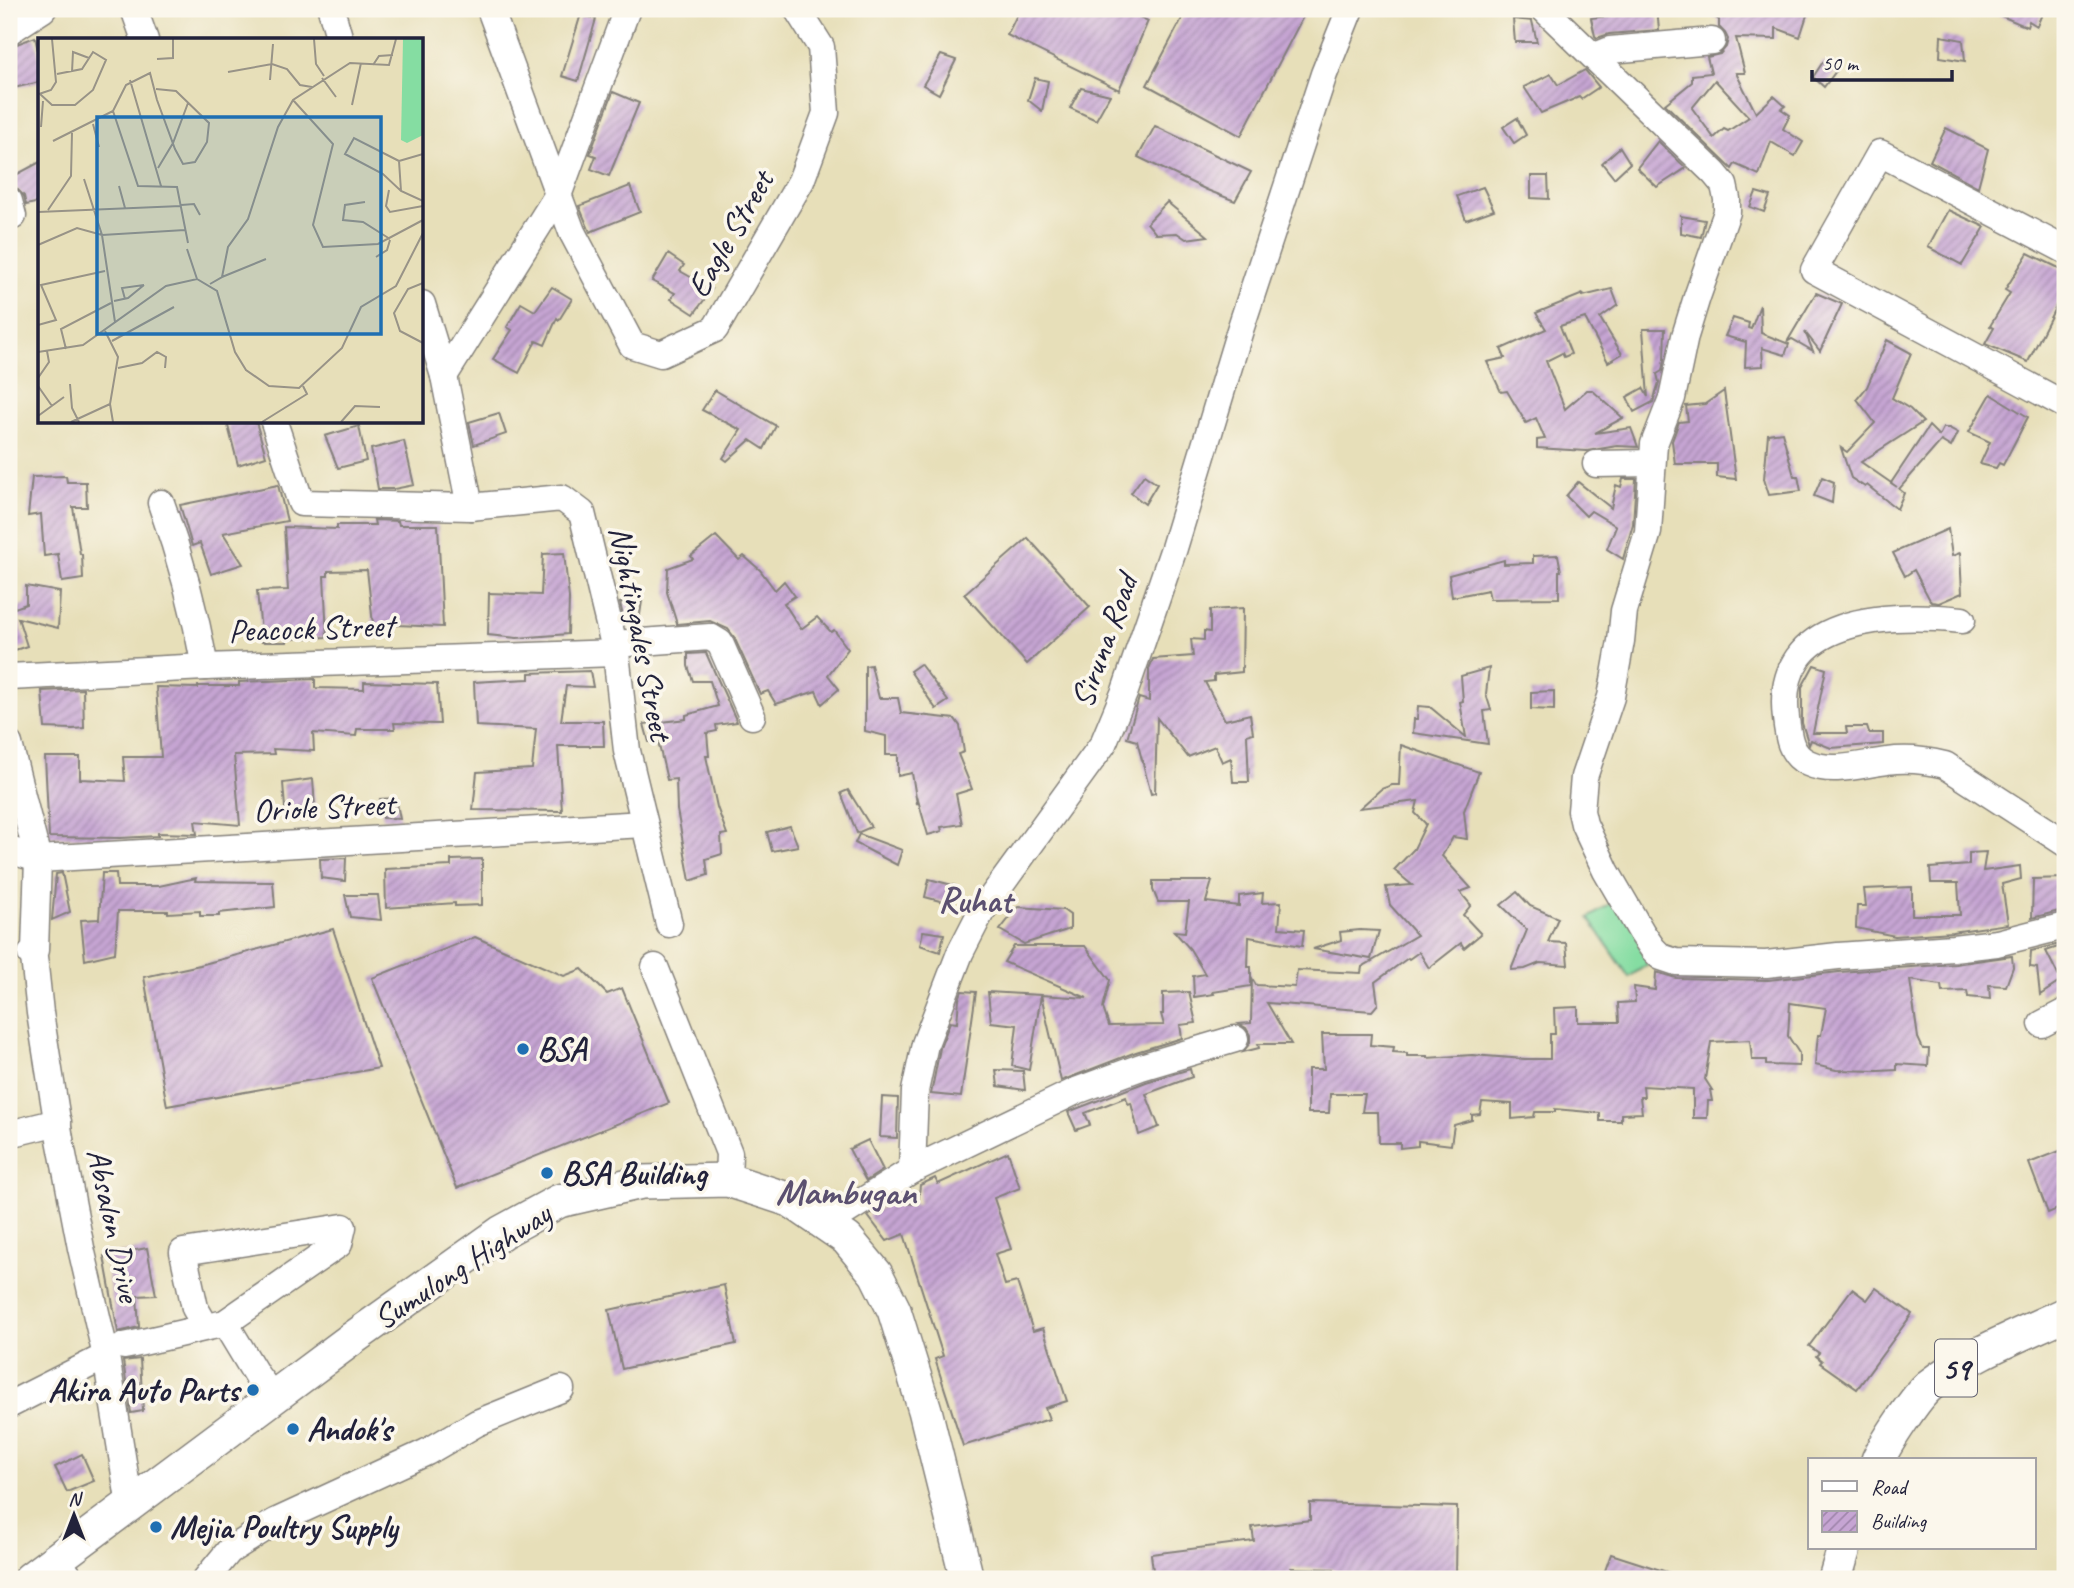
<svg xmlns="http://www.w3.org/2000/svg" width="2074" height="1588" font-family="Caveat,sans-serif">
<defs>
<pattern id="building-hatch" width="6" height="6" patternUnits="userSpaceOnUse" patternTransform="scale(1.75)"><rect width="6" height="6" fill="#c6a5d3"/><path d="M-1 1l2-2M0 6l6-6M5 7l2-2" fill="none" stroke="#a086ac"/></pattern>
</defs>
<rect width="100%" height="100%" fill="#fbf7ec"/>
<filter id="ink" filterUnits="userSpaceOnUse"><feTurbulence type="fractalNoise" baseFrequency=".0143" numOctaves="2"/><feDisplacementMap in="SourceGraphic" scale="14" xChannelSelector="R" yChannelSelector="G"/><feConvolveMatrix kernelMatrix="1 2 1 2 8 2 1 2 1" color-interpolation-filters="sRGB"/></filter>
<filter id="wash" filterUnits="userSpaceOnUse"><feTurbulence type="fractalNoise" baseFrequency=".00686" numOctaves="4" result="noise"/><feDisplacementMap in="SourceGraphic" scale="28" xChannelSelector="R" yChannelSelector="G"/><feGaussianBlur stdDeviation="1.57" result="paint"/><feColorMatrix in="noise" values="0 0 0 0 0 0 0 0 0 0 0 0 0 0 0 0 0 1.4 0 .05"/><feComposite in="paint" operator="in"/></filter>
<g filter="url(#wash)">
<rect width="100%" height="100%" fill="#e7dfb9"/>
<path fill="#85dda2" stroke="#54806e" stroke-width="2" d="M1617 899 1657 958 1629 977 1589 918Z"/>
<g id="blocks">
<g fill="url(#building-hatch)" fill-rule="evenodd">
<path d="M1020 9H1124L1148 21 1119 90 1007 35Z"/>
<path d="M1187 9H1307L1241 136 1147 85Z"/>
<path d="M1641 9H1657L1659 30 1609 34 1597 38 1595 36 1591 18 1626 14Z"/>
<path d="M1704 9H1776L1808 12 1800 37 1776 28V39L1736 38 1745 73H1736L1756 113 1774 96 1785 106 1781 109 1790 115 1783 129 1803 142 1795 156 1771 142 1759 175 1735 164 1732 169 1665 104 1692 82V75L1711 73 1707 57 1720 54 1726 47 1728 39 1725 33 1719 27V20ZM1715 80 1749 117 1728 131 1724 129 1714 138 1692 108Z"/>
<path d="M1985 9H2044L2037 26 2029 21 2027 27Z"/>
<path d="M581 14 596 19 578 81 562 76Z"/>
<path d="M1513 19 1532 21 1537 42H1515Z"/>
<path d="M1941 36 1963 40 1965 61 1940 57Z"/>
<path d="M35 37 40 61V82L9 89V47Z"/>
<path d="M941 55 956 60 939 94 923 85Z"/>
<path d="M1823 62 1836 71 1824 87 1813 77Z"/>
<path d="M1585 70 1599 87 1581 99 1579 97 1541 113 1524 87 1551 74 1558 85Z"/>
<path d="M1035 78 1048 81 1042 111 1028 100Z"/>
<path d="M1081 88 1110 95 1096 120 1070 108Z"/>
<path d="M613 92 639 103 609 176 591 169 596 156 590 154Z"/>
<path d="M1517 118 1526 135 1514 143 1503 127Z"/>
<path d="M1155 126 1251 172 1235 201 1207 190 1138 157Z"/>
<path d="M1946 128 1988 149 1978 187 1930 161Z"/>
<path d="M1658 141 1686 168 1657 187 1637 168Z"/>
<path d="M1620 147 1630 163 1614 178 1602 163Z"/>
<path d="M40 162V202L26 205 24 196 15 187 12 177Z"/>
<path d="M1531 176H1548L1549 199 1531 198Z"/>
<path d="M630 186 640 212 590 232 579 206Z"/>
<path d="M1483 187 1494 210 1466 220 1457 196Z"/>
<path d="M1756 192 1770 196 1764 212 1750 207Z"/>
<path d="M1167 202 1208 236 1186 239 1177 233 1156 234 1147 223Z"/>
<path d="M1948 210 1985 227 1962 265 1928 247Z"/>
<path d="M1681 216 1705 220 1701 237 1681 233Z"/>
<path d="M2028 253 2065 271V288L2028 362 1985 344 1994 328 1990 326 2010 293 2005 290Z"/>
<path d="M668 254 684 265 680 271 712 289 694 314 671 299 675 293 652 281Z"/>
<path d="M552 287 572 299 559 320 557 318 545 345 536 341 519 373 493 359 512 330 507 327 521 303 535 311Z"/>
<path d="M1612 289 1618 305 1600 318 1622 354 1608 362 1585 318 1560 326 1571 354 1564 357 1562 353 1546 361 1565 409 1587 390H1592L1623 418 1595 433 1631 428 1638 447 1617 446 1587 451 1537 448V440L1545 439 1536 418 1526 423 1507 391 1501 392 1487 362 1505 358 1501 349 1546 329 1536 313 1583 294V296Z"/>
<path d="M1816 293 1842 304 1820 351 1805 332 1813 351 1792 339 1787 342Z"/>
<path d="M1760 305 1761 333 1789 344 1785 355 1762 348 1763 366 1745 367 1746 342 1725 336 1733 318 1749 323 1748 328 1751 329Z"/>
<path d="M1643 329H1665L1664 360 1662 371 1657 374 1659 382 1653 402 1634 412 1627 397 1643 388 1648 397Z"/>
<path d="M1887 340 1911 353 1892 398 1910 409 1923 422 1861 462 1897 487 1891 483 1929 426 1939 436 1943 428H1949L1958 433 1951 447 1941 441 1899 489 1904 493 1897 509 1867 485 1865 487 1851 478 1841 448 1847 452 1875 423 1857 399 1867 387Z"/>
<path d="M715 390 776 426 764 449 750 440 727 461 723 458 741 430 702 410Z"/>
<path d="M1724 391 1736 479 1717 477V464H1675L1672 441 1679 422 1688 421 1686 406 1705 404Z"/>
<path d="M1991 394 2028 417 2003 465 1999 463 1996 468 1980 464 1990 442 1969 432Z"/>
<path d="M499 413 506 434 474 445 469 422Z"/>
<path d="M227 422H256L266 456 238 465Z"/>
<path d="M359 426 366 461 338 468 325 436Z"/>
<path d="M1782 432 1794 476H1798L1801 491 1769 495 1764 479 1768 434Z"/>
<path d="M404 441 414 485 394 489H378L371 449Z"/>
<path d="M1144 475 1157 484 1145 504 1131 493Z"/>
<path d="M66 476 67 482H86L87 507H73L80 554H82L83 579 62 582 58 554 44 556 41 514 28 516 32 477Z"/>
<path d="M1822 477 1834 482 1832 503 1814 496Z"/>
<path d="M1623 479H1636L1633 524 1623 559 1607 549 1616 526 1591 511 1586 516 1566 496 1578 482 1611 508 1616 485 1621 487Z"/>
<path d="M278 485 287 521 223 533 243 564 211 574 200 543 192 546 180 505Z"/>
<path d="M374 520 398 521 399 525H438L443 627 373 624 367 570 328 571V576H324L327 637 287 639V642H262L257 591 288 590 284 527 337 529V525H375Z"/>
<path d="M1948 529 1952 556 1960 553 1962 593 1939 603 1931 602 1914 570 1905 576 1893 553Z"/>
<path d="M716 536 739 560 744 556 760 570 775 590 784 581 795 596 784 603 801 629 817 617 831 632 834 630 848 649 828 675 839 689 822 704 816 691 776 704 768 691 760 694 734 637 728 629 710 621 677 624 667 592 668 568 693 559 691 556Z"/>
<path d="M1028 538 1090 607 1027 664 964 594Z"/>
<path d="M564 553 569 598 568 634 517 638 488 635 489 593 541 595 543 554Z"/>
<path d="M1558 555 1561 571H1559V598L1490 599 1488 590 1452 597 1449 575 1504 560V564L1533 563V556Z"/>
<path d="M26 586 60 592 58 628 18 618 27 646 9 652V600H12L15 608 26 604Z"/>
<path d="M642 601 639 621 624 620 620 603Z"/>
<path d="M1243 608 1242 672 1214 675V681L1205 682 1225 720 1250 714 1253 733 1247 735 1249 782H1233L1231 758 1222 762 1215 746 1188 757 1157 718 1155 793 1151 794 1137 741 1127 738 1139 698 1149 701V669L1153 659 1193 656 1191 639 1204 640V631L1210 632V610Z"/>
<path d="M706 653 737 722 716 725 717 731 707 733 709 756H706L717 807 727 834 721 835 722 854 706 859 708 875 690 881 677 810 676 779 667 780 658 741 649 742 644 724 686 719V715L718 706 710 681H693L688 666V654Z"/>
<path d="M920 664 948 701 936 709 910 671Z"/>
<path d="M871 665 879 698H898L901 713 955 719 960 726 964 752 958 754 972 789 956 794 962 824 941 827 942 831 928 835 918 800 917 804 912 773 898 776V755H886V736L865 731V666Z"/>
<path d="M1814 665 1826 669 1813 733H1847L1846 727H1867L1869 733H1883V744L1831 748 1811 740 1809 745 1802 723V687Z"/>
<path d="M1489 668 1486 694 1491 710 1484 711 1488 744 1413 733 1414 719H1417L1418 706 1430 707 1466 737 1460 702 1463 701 1461 676Z"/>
<path d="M590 671 593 687 566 686 561 721H603L604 746H558L562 811 473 810 477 772 532 769 536 729 476 726 474 682 529 679V673Z"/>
<path d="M315 679V688L364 689V682L437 684 440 724 394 723 395 729H357L356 736 313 733 314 751 273 749 274 754 234 755 240 825 195 821 197 834 158 833V836L120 838 49 837 45 757H80V779L125 781 123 757H161L156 687 198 688V686H239V682Z"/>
<path d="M83 689 84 728 73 729 45 728 42 691Z"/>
<path d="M1554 691V710L1531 709V692Z"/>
<path d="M1401 745 1479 772 1464 811 1467 839 1453 837 1442 856 1471 888 1460 892 1471 905 1463 915 1481 934 1464 948 1461 943 1429 968 1419 952 1409 959 1408 958 1375 982 1378 1004 1372 1011 1267 1003 1291 1044H1258L1259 1048 1243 1052 1250 1043V1035L1246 1028 1239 1024 1251 1023 1252 978 1256 985 1295 987 1297 970 1361 973 1362 967 1417 935 1390 905 1386 887 1412 885 1394 870 1414 849 1426 824 1415 813 1418 801 1360 808 1381 789 1392 785H1399Z"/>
<path d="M313 779 316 821 286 820 283 783Z"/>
<path d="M848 790 871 827 857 833 841 793Z"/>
<path d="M396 798 400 819 383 818 380 799Z"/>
<path d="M790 826 798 846 772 851 767 832Z"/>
<path d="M859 834 902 850 897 865 855 843Z"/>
<path d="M1986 852 1983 871 2020 866 2021 879 2002 884 2008 924 1952 932 1895 936 1856 928 1857 906H1866L1864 889 1912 887V915H1960L1958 883H1931L1930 868 1969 865V853Z"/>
<path d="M346 858 345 881 321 878 320 859Z"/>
<path d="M482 859V905L455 906V903L386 908 385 869 451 866V860Z"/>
<path d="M62 873 70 912 52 920 56 874Z"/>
<path d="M102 873H116L117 886H159L196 878 195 881 273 882 275 907 219 913V916H200V911L168 913V911H118L115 953 85 960 81 920 99 919Z"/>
<path d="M2065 878V895L2058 904 2059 911 2032 918 2033 879Z"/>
<path d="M929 879 956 886 951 904 925 897Z"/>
<path d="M1153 881H1212L1206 902 1239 906V896L1263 893 1262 903 1281 902 1279 928 1304 930 1302 946 1249 937 1248 967H1251V986L1213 992 1214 994 1194 997 1193 976 1205 974 1190 949 1174 931 1185 932 1189 902H1158L1153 890Z"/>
<path d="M1517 892 1530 906 1558 918 1548 942 1566 943 1568 965 1540 963 1525 969 1511 970 1527 930 1501 905Z"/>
<path d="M345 895H378L381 920 350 917Z"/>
<path d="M1018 907 1063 910 1070 915V929L1024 944 1000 930Z"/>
<path d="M333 929 379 1068 167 1106 144 977 200 965Z"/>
<path d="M1360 930 1379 931 1371 959 1313 949 1341 940 1340 932Z"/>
<path d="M923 931 944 934 940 952 920 945Z"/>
<path d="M475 937 564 976 582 969 607 994 622 988 669 1103 457 1188 372 978Z"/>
<path d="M2064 943V945L2046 951 2061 981 2040 995 2037 968 2030 967 2031 951Z"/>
<path d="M1014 946H1085L1110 980 1103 1008 1109 1026 1164 1025 1161 1014H1163V993L1189 992 1196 1023 1180 1025 1182 1038 1136 1052 1061 1081 1041 995 1087 998 1004 962Z"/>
<path d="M2012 956 2013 967 2006 986 1989 985 1990 999 1968 997 1967 991 1942 992 1941 985 1910 980 1918 1038 1923 1049H1929L1928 1066 1897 1064V1070L1878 1071 1836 1070 1815 1065 1818 1035H1821L1826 1008 1790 1003 1788 1036 1799 1053V1066L1766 1065V1060H1752L1750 1040 1711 1042 1705 1079 1712 1090H1710L1712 1101H1708L1707 1118H1693V1089L1643 1086 1644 1097H1640L1642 1113 1621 1114V1121H1600V1113L1555 1109V1112H1535L1534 1117 1512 1119V1104L1482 1102 1480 1114 1472 1115V1120L1454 1125 1451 1145 1418 1141V1146L1400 1148V1143H1379L1378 1112H1362L1365 1094H1330L1329 1113H1308V1069H1324L1322 1034H1371L1370 1045 1394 1047 1393 1052 1407 1053V1056H1427V1058L1472 1055 1525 1059H1550V1034H1555L1554 1008 1578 1007V1022H1619L1618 1003 1635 1002 1634 987 1655 990 1656 972 1676 978 1768 980 1839 972 1955 964Z"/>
<path d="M962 991 976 992 961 1097 931 1094 940 1048 950 1022 957 1023 959 999Z"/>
<path d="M988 992 1041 995 1029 1070 1012 1066 1017 1025 991 1022Z"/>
<path d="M1190 1069 1192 1077 1146 1094 1159 1127 1139 1135 1131 1103 1128 1104 1126 1097 1085 1113 1090 1125 1076 1130 1068 1112 1146 1082Z"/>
<path d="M996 1070 1023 1071 1025 1090 998 1086Z"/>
<path d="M882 1097 898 1098 897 1138 880 1137Z"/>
<path d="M868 1140 883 1170 866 1181 849 1149Z"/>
<path d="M2065 1149V1206L2048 1213 2029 1163Z"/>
<path d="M1008 1152 1020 1188 994 1198 1011 1249 995 1254 1005 1285 1017 1282 1033 1331 1043 1328 1067 1401 1045 1408 1049 1419 963 1446 935 1359 943 1356 904 1234 887 1241 868 1216 900 1196V1203L918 1204 920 1185 935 1178 938 1184Z"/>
<path d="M147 1248 156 1295 137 1296 139 1327 118 1332 104 1256Z"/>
<path d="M724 1285 736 1344 622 1369 609 1310Z"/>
<path d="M1876 1288 1912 1314 1857 1389 1820 1363 1822 1361 1816 1356 1819 1353 1809 1346 1852 1289 1867 1300Z"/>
<path d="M140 1359 143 1411 131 1413 123 1361Z"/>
<path d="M82 1454 94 1481 67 1492 55 1467Z"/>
<path d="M1310 1503 1457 1507 1456 1579H1334V1569L1291 1568 1293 1579H1154L1151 1554 1254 1541 1252 1527 1310 1520Z"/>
<path d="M1611 1554 1679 1576 1678 1579H1602Z"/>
</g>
</g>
</g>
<g filter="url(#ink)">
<use href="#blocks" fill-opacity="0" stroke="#84807a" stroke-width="2"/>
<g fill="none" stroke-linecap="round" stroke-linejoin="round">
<defs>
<g id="minor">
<path d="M134 9 145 40"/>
<path d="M331 9 340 40"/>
<path d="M490 9 572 232 632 345 661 354 715 329 801 181 826 113 821 47 797 9"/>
<path d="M1544 9 1714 173 1724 185 1727 199V212L1697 297 1685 336 1672 398 1654 444 1648 532 1624 611 1621 641 1611 697 1584 777 1581 811 1584 824 1606 871 1642 933 1653 949 1661 957 1676 962 1766 964 1838 956 1953 948 1997 943 2065 926"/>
<path d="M9 31 43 9"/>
<path d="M1595 56 1610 50 1712 41"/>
<path d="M9 201 13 216"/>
<path d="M2065 250 1880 153 1814 270 2065 405"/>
<path d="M422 304 444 376 470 507"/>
<path d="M444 376 559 193 627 9"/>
<path d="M274 422 301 503 470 507 562 498 582 513 616 653 627 751 669 924"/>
<path d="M1596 464 1652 463"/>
<path d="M161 503C180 556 195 611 205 667"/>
<path d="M1962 620C1889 613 1773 615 1786 718 1788 736 1790 755 1808 763 1832 774 1862 764 1887 761 1907 758 1925 760 1945 765L2065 843"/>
<path d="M614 644 710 637 720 643 752 716"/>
<path d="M9 677 205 667 616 653"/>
<path d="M9 744 38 859 35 950 31 954 34 957 40 1013 60 1139 81 1248 106 1356 130 1506"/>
<path d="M9 850 38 859 644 824"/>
<path d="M655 967 729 1153 728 1180"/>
<path d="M2042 1024 2065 1012"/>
<path d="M9 1134 58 1122"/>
<path d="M912 1170 1076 1091 1141 1067 1235 1039"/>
<path d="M826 1224 912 1170 915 1091 925 1044 960 953 981 912 1103 744 1125 691 1174 548 1240 330 1324 74 1350 9"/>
<path d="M225 1323 257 1376 273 1397"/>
<path d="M124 1346C158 1339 191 1331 225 1323L339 1244 343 1227 183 1252 195 1308 206 1327"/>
<path d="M9 1405 106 1356"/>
<path d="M58 1561 71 1579"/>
<path d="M206 1579 229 1551 275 1522 427 1452 477 1423 561 1389"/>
</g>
<g id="major">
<path d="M1878 1460C1885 1444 1917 1395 1930 1385 1970 1354 2020 1335 2065 1314"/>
<path d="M30 1579 349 1341 502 1232 559 1201 642 1182 728 1180 790 1200 847 1239 876 1274 894 1310 925 1410 967 1579"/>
<path d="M1835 1579 1844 1548"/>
</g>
</defs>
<use href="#minor" stroke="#84807a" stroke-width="29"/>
<use href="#major" stroke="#84807a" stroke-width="36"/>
<use href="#minor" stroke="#fff" stroke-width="26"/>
<use href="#major" stroke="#fff" stroke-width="33"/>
</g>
</g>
<g fill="#1f6fb2" stroke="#fbf7ec" stroke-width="2.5">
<circle cx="523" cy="1049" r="7"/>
<circle cx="547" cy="1173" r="7"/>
<circle cx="253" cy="1390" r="7"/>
<circle cx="293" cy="1429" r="7"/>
<circle cx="156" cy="1527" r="7"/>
</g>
<g text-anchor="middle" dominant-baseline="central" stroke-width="7" stroke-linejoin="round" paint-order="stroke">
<rect fill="#fbf7ec" stroke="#636270" stroke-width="2" x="1935" y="1339.5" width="42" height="57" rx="5"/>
<g font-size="32" font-weight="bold" fill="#22223b">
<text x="1956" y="1368">59</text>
</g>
<g font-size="33" fill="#22223b" stroke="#fbf7ec">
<text transform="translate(730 234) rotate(-60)">Eagle Street</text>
<text transform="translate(311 628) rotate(-2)">Peacock Street</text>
<text transform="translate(641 633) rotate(79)">Nightingales Street</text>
<text transform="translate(1104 641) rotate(-70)">Siruna Road</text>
<text transform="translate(324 807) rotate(-3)">Oriole Street</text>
<text transform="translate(114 1225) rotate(78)">Absalon Drive</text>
<text transform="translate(462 1266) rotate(-33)">Sumulong Highway</text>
</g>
<g font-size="33" font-weight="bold" fill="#22223b" stroke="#fbf7ec" text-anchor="start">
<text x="537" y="1049">BSA</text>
<text x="561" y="1173">BSA Building</text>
<text x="239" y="1390" text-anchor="end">Akira Auto Parts</text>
<text x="307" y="1429">Andok's</text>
<text x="170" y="1527">Mejia Poultry Supply</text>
</g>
<g font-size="35" font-weight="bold" fill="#5b5070" stroke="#fbf7ec">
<text x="975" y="900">Ruhat</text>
</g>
<g font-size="37" font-weight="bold" fill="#5b5070" stroke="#fbf7ec">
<text x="846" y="1191">Mambugan</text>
</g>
</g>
<g transform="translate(38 38)">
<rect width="385" height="385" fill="#e7dfb9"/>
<path d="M365 1H385V97L369 105 363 102Z" fill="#85dda2"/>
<path fill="none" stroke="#989387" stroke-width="2" d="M276 1 278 26 286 38M119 21 135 20V1M335 27 341 18 355 17M34 34 35 14 51 20M190 34 234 26 249 31 262 47 274 49M284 40 298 59M92 42 123 148M232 42 235 6M1 56 13 52 18 44 14 1M2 56 14 67H37L55 52 68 22 55 14 44 31 19 36M255 62 295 106 275 187 285 209 340 206 385 182M314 67 323 25M75 73 100 148 139 149 150 205M55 86 61 109M3 89 5 63M15 103 75 73 88 47 112 35 119 62 137 111 145 126 157 124 169 104 171 85 138 53 118 51M361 123 385 116M120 130 135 105 150 65M46 141 64 197 77 284M81 148 87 170M351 152 348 168 352 174 385 168M363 153 361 123 316 100 307 116 345 136 363 153 385 163M327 164 307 167 305 182 325 184 352 201M143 167 156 166 162 177M10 172 33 138 34 95M0 174 143 168M0 207 39 190 64 197 147 192M149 211 159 241M338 219 349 212 352 202M184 239 228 221M385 245 370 251 356 275 362 293 385 305M172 246 184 239 190 209 210 181 240 89 255 62 312 25 351 27 358 1M87 261 84 250 106 247M76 263 90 260 106 247M0 287 18 282 3 247 67 233M67 293 80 319 72 366 75 384M74 303 136 269M28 311 23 291 73 265M0 314 45 307 128 248 159 241 179 253 197 314 208 332 231 348 261 350 304 310 323 269 358 248 385 195M80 330 104 325 119 314 128 319 127 330M0 340 11 324 9 313M32 346 34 370 41 384M0 348 14 368M0 378 26 359M33 384 72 366M224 384 269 356 265 348M303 384 317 368 342 369"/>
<path fill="#1f6fb2" fill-opacity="0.15" stroke="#1f6fb2" stroke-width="3.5" d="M59 79H343V296H59Z"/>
<rect width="385" height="385" fill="none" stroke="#22223b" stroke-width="3.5"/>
</g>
<rect width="2074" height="1588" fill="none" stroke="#fbf7ec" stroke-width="35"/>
<rect x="1808" y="1458" width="228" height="91" fill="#fbf7ec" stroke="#a4a2a5" stroke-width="2"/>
<rect x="1822" y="1481" width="35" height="10" fill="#ffffff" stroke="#a4a2a5" stroke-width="2"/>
<text x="1871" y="1494" font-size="21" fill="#22223b">Road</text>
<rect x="1822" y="1511" width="35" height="21" fill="url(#building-hatch)" stroke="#a4a2a5" stroke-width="2"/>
<text x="1871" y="1528" font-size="21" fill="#22223b">Building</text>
<g transform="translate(74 1515)" stroke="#fbf7ec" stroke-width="5" paint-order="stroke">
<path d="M0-5L12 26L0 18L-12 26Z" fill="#22223b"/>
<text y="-10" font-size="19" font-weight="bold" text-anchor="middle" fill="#22223b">N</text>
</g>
<path d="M1812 70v10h140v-10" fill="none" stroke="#22223b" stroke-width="3.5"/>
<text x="1822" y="70" font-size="21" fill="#22223b" stroke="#fbf7ec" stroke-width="5" paint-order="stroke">50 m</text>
</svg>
